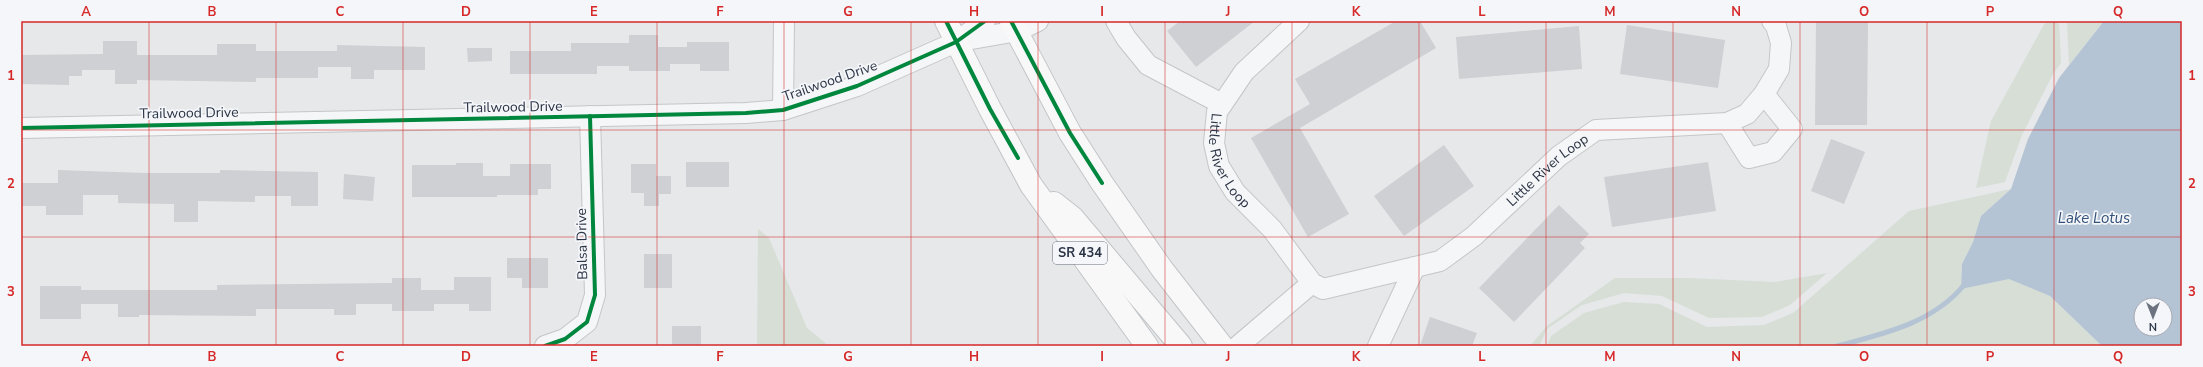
<svg xmlns="http://www.w3.org/2000/svg" width="2203" height="367" font-family="'Nunito Sans',sans-serif">
<rect width="100%" height="100%" fill="#e6e8ea"/>
<g fill="#d6ded6">
<path d="M2046 21H2059L2061 63 2053 74 2022 135 2005 182 1976 188 1991 121Z"/>
<path d="M2067 21H2104L2069 65Z"/>
<path d="M2011 189 1981 216 1973 242 1962 264 1961 289 2009 278 2050 296 2102 346H1547L1551 336 1584 313 1624 302 1659 304 1707 327 1764 325 1793 313 1909 211Z"/>
<path d="M758 229 769 238 807 328 829 346H757Z"/>
<path d="M1827 273 1790 305 1762 317 1709 318 1662 296 1624 293 1582 305 1547 329 1539 346H1530L1547 326 1615 278H1688L1775 282Z"/>
</g>
<path fill="#b4c4d5" fill-rule="evenodd" d="M2104 21H2182V346H2102L2050 296 2009 279 1961 289 1962 264 1973 242 1981 216 2011 189 2028 139 2059 78ZM2141 305H2165V329H2141Z"/>
<g fill="none" stroke-linecap="round" stroke-linejoin="round">
<path stroke="#b4c4d5" stroke-width="5" d="M1837 346C1883 334 1933 323 1964 285"/>
</g>
<g fill="#ced0d3">
<path d="M1180 21H1255L1196 67 1167 31Z"/>
<path d="M1396 21H1420L1436 48 1300 128 1349 214 1308 237 1251 138 1310 104 1295 79Z"/>
<path d="M1816 21H1868L1867 125H1815Z"/>
<path d="M1627 25 1725 40 1718 88 1620 74Z"/>
<path d="M1579 26 1582 69 1459 79 1456 37Z"/>
<path d="M629 35H658V47H687V42H729V71H700V64H670V71H629V66H597V74H510V51H571V43H629Z"/>
<path d="M103 41H137V55H217V44H256V51H337V45L425 47V70H374V79H351V67H318V78H256V82L137 80V84H115V70H82V76H69V85L21 84V55L103 54Z"/>
<path d="M467 48H492V61L468 62Z"/>
<path d="M1831 139 1865 152 1844 204 1811 191Z"/>
<path d="M1444 145 1474 186 1404 236 1374 196Z"/>
<rect x="686" y="162" width="43" height="25"/>
<path d="M1708 162 1716 211 1612 227 1604 177Z"/>
<path d="M456 163H483V176H510V164H551V189H538V195H497V197H412V165H456Z"/>
<path d="M631 164H656V176H671V194H659V206H644V193H631Z"/>
<path d="M58 170 145 173H220V170L318 172V206H291V196H255V202L198 201V222H174V204L118 203V195H83V215H46V206H21V183H58Z"/>
<path d="M344 174 375 177 373 201 343 199Z"/>
<path d="M1559 205 1589 234 1580 243 1585 248 1514 322 1479 288Z"/>
<rect x="644" y="254" width="28" height="34"/>
<path d="M507 258H548V288H522V278H507Z"/>
<path d="M454 277H491V311H469V304H434V311H392V304H356V315H334V309H256V316L139 315V317H118V304H81V319H40V286H81V290H217V285L392 283V278H421V290H454Z"/>
<path d="M1430 317 1477 333 1472 346H1420Z"/>
<rect x="672" y="326" width="29" height="20"/>
</g>
<g fill="none" stroke-linecap="round" stroke-linejoin="round">
<defs>
<g id="minor">
<path d="M1116 21 1126 38 1148 65 1222 104"/>
<path id="s1" d="M1299 21 1244 72 1217 112 1214 143 1219 166 1235 192 1272 229 1312 283 1323 289 1440 261 1474 236 1559 156 1596 130 1727 123 1747 114 1764 94 1779 69 1781 43 1776 26 1772 21"/>
<path d="M960 41 1017 31 1038 21"/>
<path d="M783 110 784 21"/>
<path d="M1727 123 1749 158 1773 152 1792 129 1764 94"/>
<path d="M21 128 746 113 783 110 857 86 956 42 985 21"/>
<path d="M545 346 565 339 587 322 595 295 590 116"/>
<path d="M1238 346 1312 283"/>
<path d="M1378 346 1415 267"/>
</g>
<g id="major">
<path d="M946 21 990 109 1031 185 1147 346"/>
<path d="M1011 21 1070 133 1102 183 1162 269 1222 346"/>
<path d="M1054 203 1073 218 1181 346"/>
</g>
</defs>
<use href="#minor" stroke="#c4c6c8" stroke-width="22"/>
<use href="#major" stroke="#c2c5c8" stroke-width="24"/>
<use href="#minor" stroke="#f5f6f7" stroke-width="20"/>
<use href="#major" stroke="#f8f8f8" stroke-width="22"/>
<defs>
<g id="cycleway">
<path d="M946 21 990 109 1018 158"/>
<path d="M1011 21 1070 133 1102 183"/>
<path d="M21 128 746 113 783 110 857 86 956 42 985 21"/>
<path d="M545 346 565 339 587 322 595 295 590 116"/>
</g>
</defs>
<use href="#cycleway" stroke="#f4f6f9" stroke-width="6"/>
<use href="#cycleway" stroke="#00873e" stroke-width="4"/>
</g>
<path fill="none" stroke="#d62828" stroke-width="1" stroke-opacity="0.55" d="M149 21V346M276 21V346M403 21V346M530 21V346M657 21V346M784 21V346M911 21V346M1038 21V346M1165 21V346M1292 21V346M1419 21V346M1546 21V346M1673 21V346M1800 21V346M1927 21V346M2054 21V346M21 130H2182M21 237H2182"/>
<g text-anchor="middle" dominant-baseline="central" stroke-width="3.5" stroke-linejoin="round" paint-order="stroke">
<rect fill="#f4f6f9" stroke="#676e7b" stroke-width="1" x="1053" y="242" width="54" height="22" rx="3"/>
<g font-size="13" font-weight="bold" fill="#2b3445">
<text x="1080" y="253">SR 434</text>
</g>
<g font-size="14" fill="#2b3445" stroke="#f4f6f9">
<text transform="translate(830 81) rotate(-19)">Trailwood Drive</text>
<text transform="translate(513 107) rotate(-1)">Trailwood Drive</text>
<text transform="translate(189 113) rotate(-1)">Trailwood Drive</text>
<text stroke="none"><textPath href="#s1" startOffset="176">Little River Loop</textPath></text>
<text stroke="none"><textPath href="#s1" startOffset="602">Little River Loop</textPath></text>
<text transform="translate(582 244) rotate(-91)">Balsa Drive</text>
</g>
<g font-size="15" font-style="italic" fill="#34527a" stroke="#f4f6f9">
<text x="2094" y="218">Lake Lotus</text>
</g>
</g>
<rect width="2203" height="367" fill="none" stroke="#f4f6f9" stroke-width="44"/>
<g transform="translate(2153 317) rotate(180)"><circle r="19" fill="#f4f6f9" stroke="#a4a8b1"/>
<path d="M0-3L7 15L0 10L-7 15Z" fill="#6c737f"/>
<text y="-6" font-size="11" font-weight="bold" text-anchor="middle" fill="#2b3445">N</text>
</g>
<rect x="22" y="22" width="2159" height="323" fill="none" stroke="#d62828" stroke-width="1.5"/>
<g font-size="13" text-anchor="middle" font-weight="bold" fill="#d62828">
<text x="86" y="16">A</text>
<text x="212" y="16">B</text>
<text x="340" y="16">C</text>
<text x="466" y="16">D</text>
<text x="594" y="16">E</text>
<text x="720" y="16">F</text>
<text x="848" y="16">G</text>
<text x="974" y="16">H</text>
<text x="1102" y="16">I</text>
<text x="1228" y="16">J</text>
<text x="1356" y="16">K</text>
<text x="1482" y="16">L</text>
<text x="1610" y="16">M</text>
<text x="1736" y="16">N</text>
<text x="1864" y="16">O</text>
<text x="1990" y="16">P</text>
<text x="2118" y="16">Q</text>
<text x="11" y="80">1</text>
<text x="2192" y="80">1</text>
<text x="11" y="188">2</text>
<text x="2192" y="188">2</text>
<text x="11" y="296">3</text>
<text x="2192" y="296">3</text>
<text x="86" y="361">A</text>
<text x="212" y="361">B</text>
<text x="340" y="361">C</text>
<text x="466" y="361">D</text>
<text x="594" y="361">E</text>
<text x="720" y="361">F</text>
<text x="848" y="361">G</text>
<text x="974" y="361">H</text>
<text x="1102" y="361">I</text>
<text x="1228" y="361">J</text>
<text x="1356" y="361">K</text>
<text x="1482" y="361">L</text>
<text x="1610" y="361">M</text>
<text x="1736" y="361">N</text>
<text x="1864" y="361">O</text>
<text x="1990" y="361">P</text>
<text x="2118" y="361">Q</text>
</g>
</svg>
